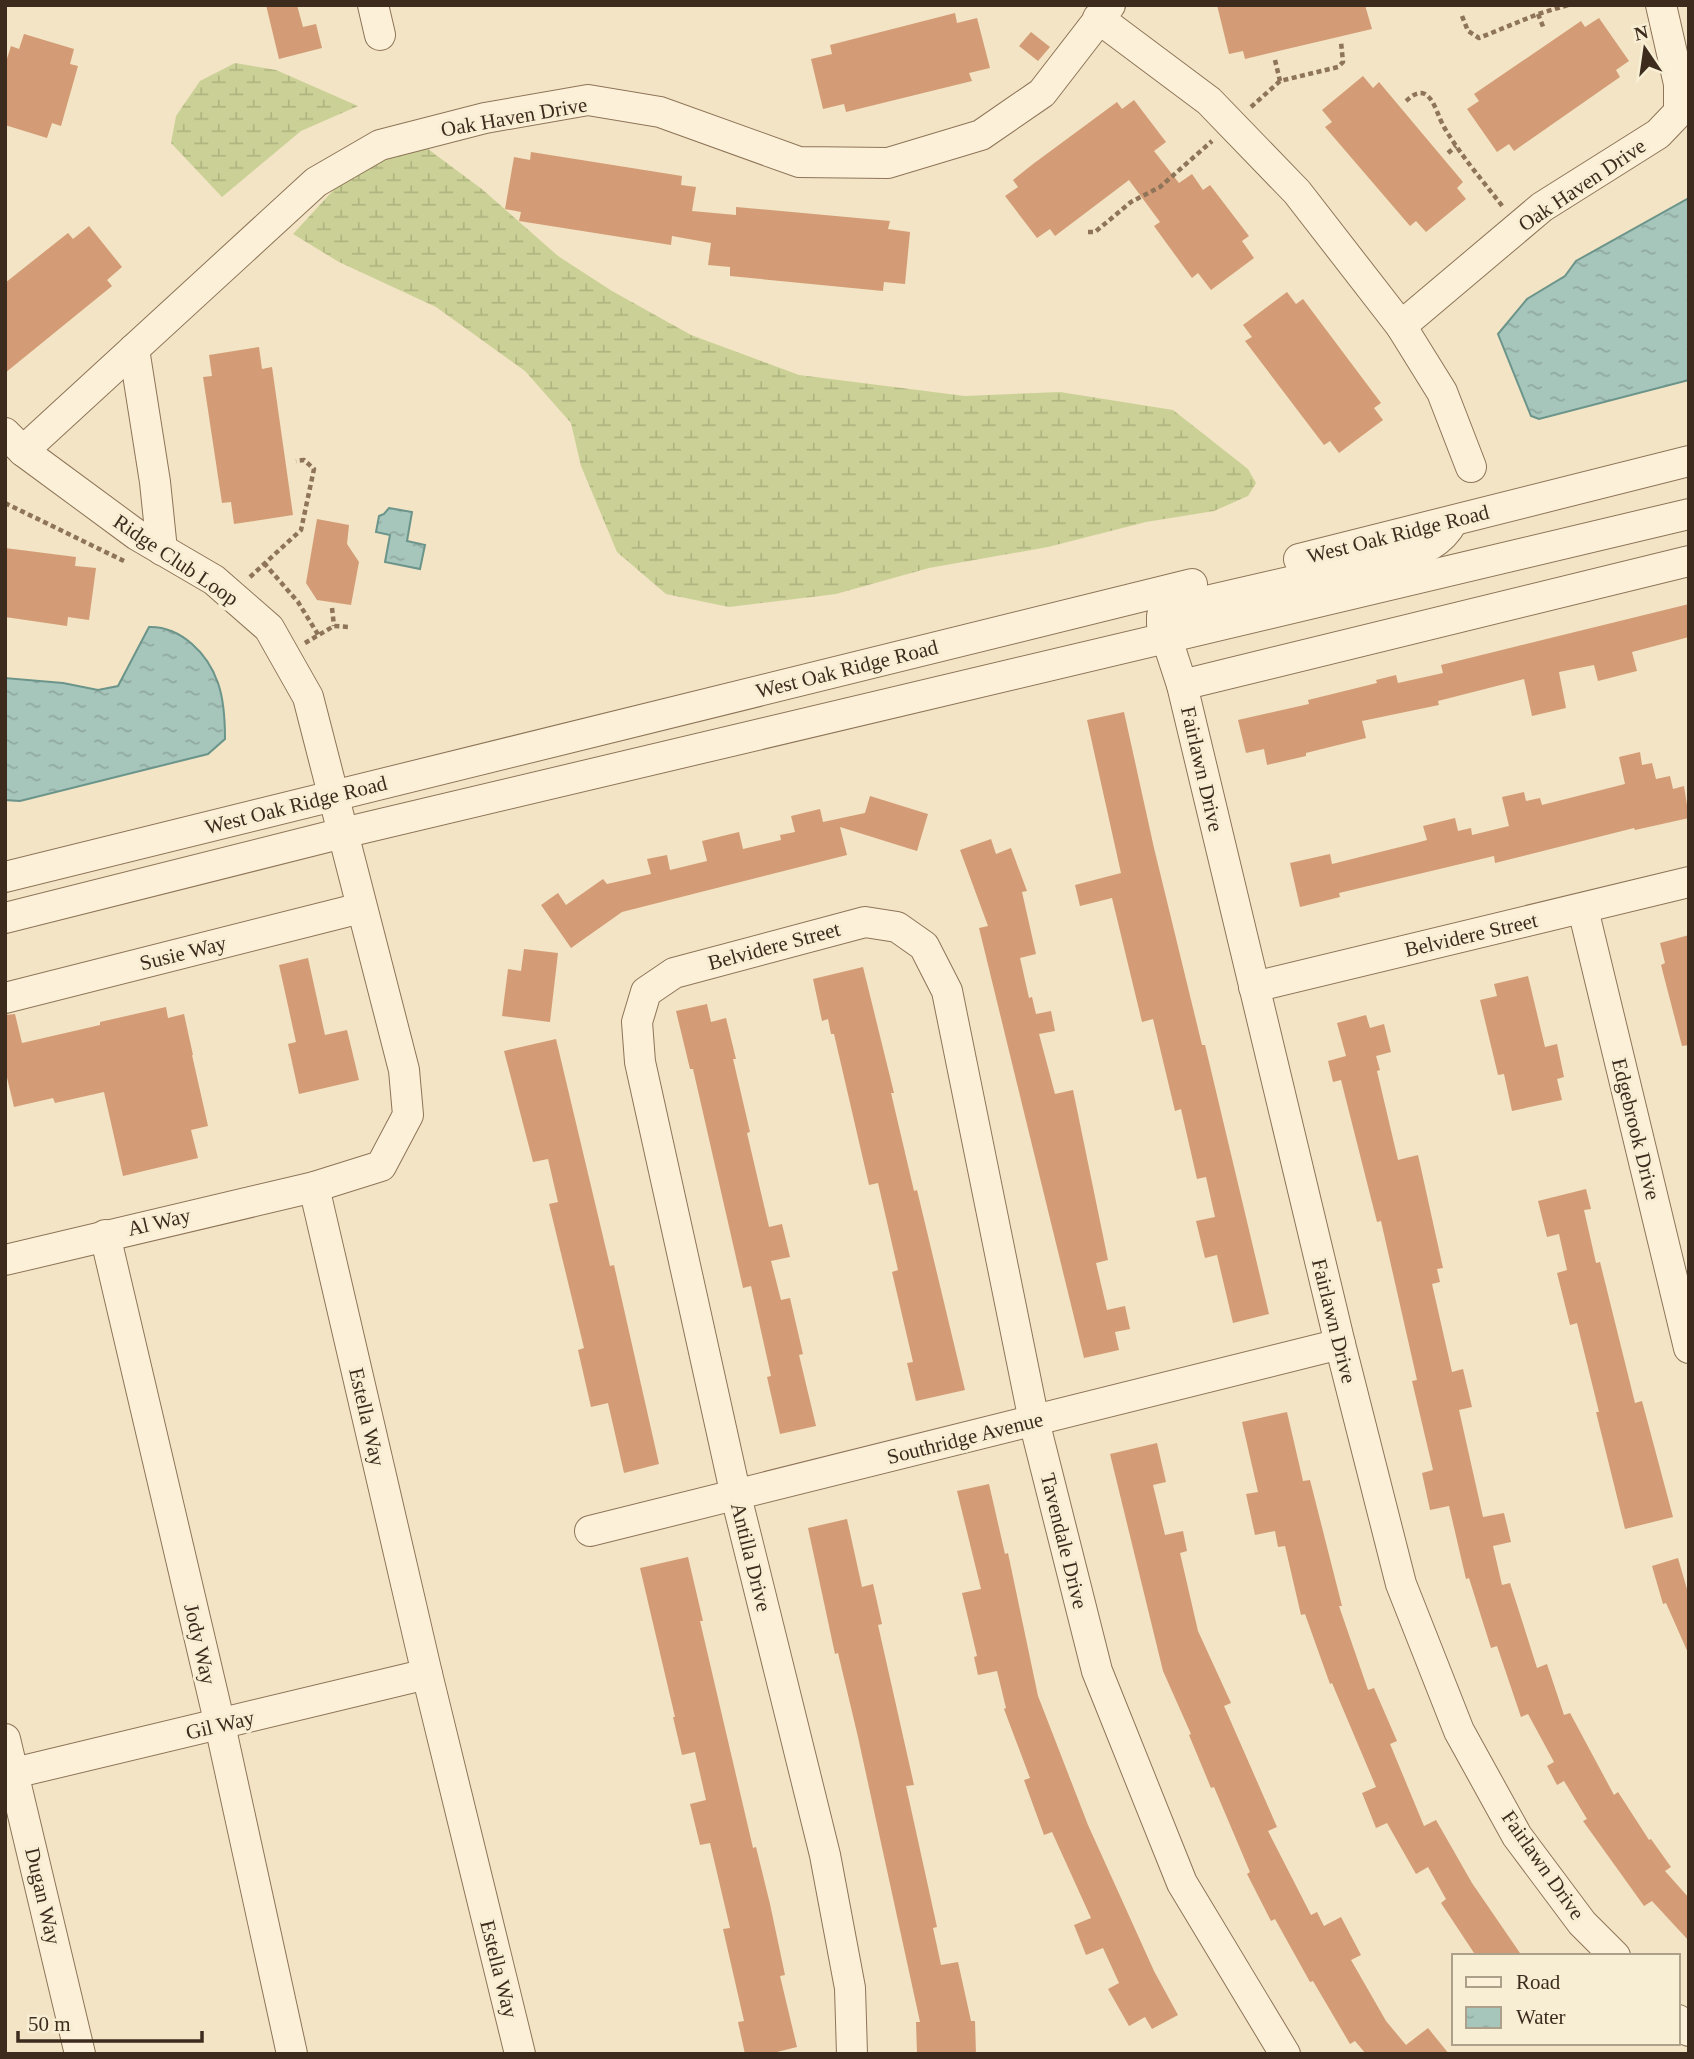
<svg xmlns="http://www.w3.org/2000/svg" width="1694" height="2059" font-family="'Times New Roman',serif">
<defs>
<pattern id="wetland-marsh" width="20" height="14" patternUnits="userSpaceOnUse" patternTransform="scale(1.75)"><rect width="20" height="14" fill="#cbd196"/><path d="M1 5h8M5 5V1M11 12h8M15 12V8" fill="none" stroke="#afb481"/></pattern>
<pattern id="water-ripples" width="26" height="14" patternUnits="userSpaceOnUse" patternTransform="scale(1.75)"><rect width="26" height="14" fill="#a6c5bb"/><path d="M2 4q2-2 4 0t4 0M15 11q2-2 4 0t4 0" fill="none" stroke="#90a9a0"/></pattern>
</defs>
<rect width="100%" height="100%" fill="#f2e4c4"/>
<g fill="url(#wetland-marsh)">
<path d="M235 63 276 70 358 106 301 131 222 197 171 143 176 116 200 81Z"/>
<path d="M424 146 483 190 558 256 612 291 691 335 799 375 965 396 1060 392 1173 410 1248 469 1256 483 1248 496 1214 511 1146 522 1048 547 929 568 836 594 729 607 666 594 617 552 581 466 571 423 525 371 436 307 339 262 293 234 352 170Z"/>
</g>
<g fill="url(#water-ripples)" stroke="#6b948a" stroke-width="2">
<path d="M1689 198V380L1539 419 1531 416 1498 334 1527 299 1565 276 1576 261Z"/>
<path d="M389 508 412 512 407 541 425 545 420 569 385 562 390 535 376 532 379 516 384 514Z"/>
<path d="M149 627C181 626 208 654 218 683 224 700 225 721 225 739L208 754 20 801 5 800V678L63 683 98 690 118 686Z"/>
</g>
<g fill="#d39c76">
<path d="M266 5H297L303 27 316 24 322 48 279 59Z"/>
<path d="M1217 5H1365L1372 29 1245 59 1243 51 1229 54Z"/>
<path d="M955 13 957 23 977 18 990 68 969 73 972 81 846 112 844 104 823 109 811 59 832 54 830 45Z"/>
<path d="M1599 18 1629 61 1616 70 1620 77 1514 151 1509 144 1497 152 1467 109 1479 101 1474 94 1581 21 1585 27Z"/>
<path d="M1031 32 1050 47 1038 61 1019 46Z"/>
<path d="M24 34 74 49 70 64 78 66 61 126 52 123 47 138 5 125V65L11 46 19 49Z"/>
<path d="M1363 76 1373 88 1379 82 1463 182 1457 188 1466 199 1426 232 1416 221 1410 226 1325 127 1332 122 1322 110Z"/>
<path d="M1134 100 1166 142 1154 151 1179 183 1192 174 1203 190 1210 185 1249 236 1242 241 1254 258 1211 290 1198 273 1192 278 1170 248 1154 226 1160 222 1129 180 1055 236 1050 229 1037 238 1005 196 1018 187 1013 180 1033 164 1117 102 1122 109Z"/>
<path d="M531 152 682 176 681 185 696 187 692 211 736 215V207L890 221 888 229 910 232 905 284 884 282 883 291 730 276V267L708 265 711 243 672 236 671 245 519 221 521 212 505 209 514 157 530 160Z"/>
<path d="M89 226 122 267 107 280 112 286 5 373V283L68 233 73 239Z"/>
<path d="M1287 292 1296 304 1303 299 1381 403 1374 408 1383 420 1339 453 1330 441 1324 445 1245 341 1252 337 1243 325Z"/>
<path d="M259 347 262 369 272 367 293 515 234 524 231 502 222 503 203 377 212 376 209 355Z"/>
<path d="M317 519 349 525 347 544 359 562 351 605 317 600 306 583Z"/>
<path d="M5 548 76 557 75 566 96 568 89 620 68 617 67 626 5 617Z"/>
<path d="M1689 604V637L1632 652 1637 671 1598 681 1594 665 1559 672 1566 708 1532 716 1524 679 1438 701 1439 705 1362 721 1366 738 1306 753V756L1267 765 1264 749 1246 753 1238 720 1309 704 1308 700 1377 683 1376 680 1396 675 1398 683 1443 673 1441 665Z"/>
<path d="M1124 712 1154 848 1202 1045H1205L1269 1314 1233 1323 1217 1255 1205 1258 1196 1221 1215 1217 1206 1177 1197 1179 1181 1109 1175 1111 1153 1019 1142 1022 1112 898 1080 906 1075 885 1121 873 1087 720Z"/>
<path d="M1640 752 1642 765 1652 763 1656 779 1670 776 1673 789 1684 786 1689 818 1635 830 1634 828 1495 863 1494 856 1339 893 1340 897 1300 907 1290 863 1330 854 1332 864 1416 843 1427 840 1423 826 1455 818 1458 831 1471 828 1472 835 1509 826 1502 797 1524 792 1526 801 1540 798 1542 805 1625 784 1619 757Z"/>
<path d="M870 796 928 814 917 851 840 827 847 855 622 912 571 948 541 905 558 893 566 905 603 879 607 884 651 874 647 859 667 855 670 870 707 861 702 841 739 832 743 849 781 840 780 835 795 832 791 816 820 809 823 822 865 813Z"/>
<path d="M991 839 996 854 1011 848 1027 891 1022 892 1036 954 1020 958 1029 998 1032 997 1036 1014 1051 1011 1055 1031 1039 1034 1055 1094 1073 1090 1108 1260 1096 1263 1107 1310 1125 1306 1130 1329 1115 1332 1119 1350 1084 1358 979 928 988 926 960 850Z"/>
<path d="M1689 935V1045L1682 1046 1661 965 1665 963 1660 943Z"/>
<path d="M524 949 558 953 550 1022 502 1016 508 969 521 971Z"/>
<path d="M308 958 325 1035 347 1030 359 1080 299 1094 288 1044 296 1042 279 965Z"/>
<path d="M863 967 894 1093H891L914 1191 917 1190 965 1390 916 1401 907 1363 913 1362 892 1272 898 1270 878 1183 869 1185 834 1034H831L828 1019 822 1021 813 979Z"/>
<path d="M1528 976 1545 1047 1557 1044 1564 1077 1557 1079 1562 1100 1512 1111 1504 1074 1498 1075 1480 1000 1497 996 1494 984Z"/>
<path d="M707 1004 711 1022 726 1018 736 1059H733L750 1132 747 1133 769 1227 782 1224 790 1257 771 1261 781 1300 790 1298 803 1354 799 1355 816 1426 780 1434 767 1377 771 1376 751 1286 743 1288 693 1069H690L676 1011Z"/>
<path d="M166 1007 168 1018 184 1014 193 1055H192L208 1126 191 1130 198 1158 123 1176 104 1092 55 1103 53 1098 14 1107 5 1069V1015L15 1014 22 1043 100 1025V1022Z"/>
<path d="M1366 1015 1370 1028 1384 1024 1391 1052 1376 1056 1380 1070 1377 1071 1398 1160 1418 1155 1443 1268 1437 1269 1440 1282 1432 1284 1452 1372 1463 1369 1472 1407 1459 1410 1483 1517 1504 1513 1511 1542 1493 1546 1502 1585 1510 1583 1537 1668 1547 1664 1564 1715 1570 1713 1614 1795 1618 1792 1649 1840 1651 1839 1671 1867 1665 1871 1689 1898V1941L1652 1901 1644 1906 1583 1821 1587 1819 1564 1781 1557 1785 1547 1766 1554 1762 1528 1714 1521 1717 1497 1646 1491 1648 1469 1578 1466 1579 1449 1506 1430 1510 1422 1473 1433 1470 1412 1381 1417 1380 1381 1221 1377 1222 1341 1080 1333 1082 1328 1061 1346 1056 1337 1023Z"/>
<path d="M556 1039 610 1266 614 1265 659 1464 624 1473 608 1403 591 1407 578 1350 584 1348 549 1204 558 1202 548 1159 533 1162 504 1051Z"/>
<path d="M1586 1189 1591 1209 1584 1210 1596 1263 1600 1262 1635 1403 1642 1401 1673 1517 1625 1529 1596 1412H1599L1577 1323 1570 1325 1557 1273 1567 1270 1559 1234 1547 1237 1538 1201Z"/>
<path d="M1287 1412 1303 1481 1310 1480 1342 1606H1339L1368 1690 1374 1688 1397 1741 1390 1744 1424 1826 1436 1820 1472 1883 1522 1956H1476L1441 1903 1446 1899 1428 1867 1416 1874 1387 1823 1376 1828 1362 1793 1376 1787 1332 1683 1330 1684 1305 1614 1301 1615 1285 1546 1278 1547 1275 1531 1255 1535 1246 1494 1258 1492 1242 1422Z"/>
<path d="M1157 1443 1166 1482 1153 1485 1165 1535 1183 1531 1187 1551 1180 1553 1198 1631 1231 1703 1224 1706 1277 1827 1268 1831 1311 1915 1317 1912 1324 1926 1341 1917 1361 1955 1351 1960 1386 2021 1406 2045 1428 2028 1449 2054H1366L1355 2041 1350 2044 1313 1981 1310 1982 1275 1919 1271 1921 1247 1874 1250 1872 1214 1787 1211 1788 1189 1735 1191 1734 1163 1671 1110 1454Z"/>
<path d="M989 1484 1005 1554 1008 1553 1038 1696 1088 1825 1154 1971 1178 2015 1152 2029 1145 2017 1129 2026 1108 1989 1119 1983 1103 1948 1086 1955 1074 1925 1091 1918 1052 1832 1044 1835 1024 1780 1030 1778 1004 1709 1006 1708 997 1671 978 1675 974 1657 977 1656 962 1593 981 1589 957 1491Z"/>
<path d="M847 1519 862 1587 873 1584 882 1624 878 1625 914 1785 906 1786 937 1927 933 1928 941 1965 958 1962 971 2021H975L976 2054H917L916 2022H920L858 1737 838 1653 835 1654 808 1528Z"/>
<path d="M688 1557 703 1621H700L753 1848 756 1847 770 1904 785 1975 780 1976 797 2047 769 2054H745L738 2022 744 2021 723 1929 730 1928 710 1843 700 1845 690 1804 706 1800 695 1752 682 1755 673 1717H675L640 1568Z"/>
<path d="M1678 1558 1689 1596V1655L1666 1603 1663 1604 1652 1566Z"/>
</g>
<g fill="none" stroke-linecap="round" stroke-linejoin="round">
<defs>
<g id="minor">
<path d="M373 5 380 35"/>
<path d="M1098 18 1209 101 1297 192 1401 326 1442 392 1471 467"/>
<path d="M1401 326 1542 207 1658 134 1679 112V84L1661 5"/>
<path d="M134 349 155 482 162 550"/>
<path d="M5 433 23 451 137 535 214 580 269 628 308 697 404 1070 408 1115 381 1166 314 1187 5 1260"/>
<path d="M23 451 316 182 380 145 485 118 588 100 660 112 799 162 888 163 981 135 1042 93 1110 5"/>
<path d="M1453 521C1439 547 1419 550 1393 558L1167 610 1162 616V624L1182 685 1340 1344 1401 1584 1459 1731 1517 1836 1582 1923 1615 1956"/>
<path d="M1299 559 1689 461"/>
<path d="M1182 685 1689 561"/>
<path d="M5 877 1192 584"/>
<path d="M1583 909 1689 1348"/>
<path d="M5 918 343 833 1689 514"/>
<path d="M1254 987 1689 882"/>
<path d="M5 998 361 908"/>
<path d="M314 1187 427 1674 520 2054"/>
<path d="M105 1235 220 1725 292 2054"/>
<path d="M590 1531 1340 1344"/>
<path d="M5 1739 80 2054"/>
<path d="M14 1773 427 1674"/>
<path d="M1678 2020 1689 2031"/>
<path d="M852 2054 850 1988 825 1855 736 1496 640 1062 637 1022 646 992 674 973 865 922 897 927 924 946 947 991 1034 1421 1097 1671 1182 1883 1285 2054"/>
</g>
</defs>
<use href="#minor" stroke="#8e7458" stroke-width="32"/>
<g stroke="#8e7458" stroke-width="4.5" stroke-dasharray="5 3.5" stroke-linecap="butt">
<path d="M1538 14 1544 29"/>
<path d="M1462 16 1468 31 1479 38 1538 14 1568 5"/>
<path d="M1275 60 1280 81"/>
<path d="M1406 101C1412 96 1417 91 1425 94 1435 100 1438 117 1444 127 1461 156 1483 181 1503 207"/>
<path d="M1251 107 1280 81 1338 67 1343 62 1341 42"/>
<path d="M1448 153 1456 146"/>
<path d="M1088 232H1095L1131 202 1160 187 1212 141"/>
<path d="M5 503 124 561"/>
<path d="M264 563 298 602 319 636"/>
<path d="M250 577 301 530 314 469 304 460 296 461"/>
<path d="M332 608 334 626"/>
<path d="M305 643 334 626 349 627"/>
</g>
<use href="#minor" stroke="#fcf1d8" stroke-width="30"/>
</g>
<g text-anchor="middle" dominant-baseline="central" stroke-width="6" stroke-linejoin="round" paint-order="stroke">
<g font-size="21" fill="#3d2c1e" stroke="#f8eed4">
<text transform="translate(514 117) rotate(-10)">Oak Haven Drive</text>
<text transform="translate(1582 185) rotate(-34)">Oak Haven Drive</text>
<text transform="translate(1398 534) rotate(-14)">West Oak Ridge Road</text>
<text transform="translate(176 560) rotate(34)">Ridge Club Loop</text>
<text transform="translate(847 669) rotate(-14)">West Oak Ridge Road</text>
<text transform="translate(1202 769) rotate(77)">Fairlawn Drive</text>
<text transform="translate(296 805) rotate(-14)">West Oak Ridge Road</text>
<text transform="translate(1471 935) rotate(-13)">Belvidere Street</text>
<text transform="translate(774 946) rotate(-15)">Belvidere Street</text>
<text transform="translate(183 953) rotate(-14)">Susie Way</text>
<text transform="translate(1636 1129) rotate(76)">Edgebrook Drive</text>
<text transform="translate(159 1222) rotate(-13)">Al Way</text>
<text transform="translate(1334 1321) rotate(76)">Fairlawn Drive</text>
<text transform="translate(367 1417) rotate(77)">Estella Way</text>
<text transform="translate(965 1438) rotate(-14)">Southridge Avenue</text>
<text transform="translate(1064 1541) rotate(76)">Tavendale Drive</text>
<text transform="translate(751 1557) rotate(76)">Antilla Drive</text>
<text transform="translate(200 1644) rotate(77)">Jody Way</text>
<text transform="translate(220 1725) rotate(-13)">Gil Way</text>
<text transform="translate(1543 1865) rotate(55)">Fairlawn Drive</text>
<text transform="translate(43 1896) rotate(77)">Dugan Way</text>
<text transform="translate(499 1969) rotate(76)">Estella Way</text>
</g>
</g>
<rect width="1694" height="2059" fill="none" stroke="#3d2c1e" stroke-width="14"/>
<rect x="1452" y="1954" width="228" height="91" fill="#f8eed4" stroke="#ada08b" stroke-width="2"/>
<rect x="1466" y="1977" width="35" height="10" fill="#fcf1d8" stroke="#ada08b" stroke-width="2"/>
<text x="1516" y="1989" font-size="21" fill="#3d2c1e">Road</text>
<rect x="1466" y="2007" width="35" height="21" fill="url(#water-ripples)" stroke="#ada08b" stroke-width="2"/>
<text x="1516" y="2024" font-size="21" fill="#3d2c1e">Water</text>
<g transform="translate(1645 49) rotate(347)" stroke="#f8eed4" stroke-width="5" paint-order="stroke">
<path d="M0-5L12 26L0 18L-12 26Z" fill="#3d2c1e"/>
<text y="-10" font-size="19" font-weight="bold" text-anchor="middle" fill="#3d2c1e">N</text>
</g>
<path d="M18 2031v10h184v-10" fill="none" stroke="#3d2c1e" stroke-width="3.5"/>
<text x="28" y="2031" font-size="21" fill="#3d2c1e" stroke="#f8eed4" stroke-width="5" paint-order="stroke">50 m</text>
</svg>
